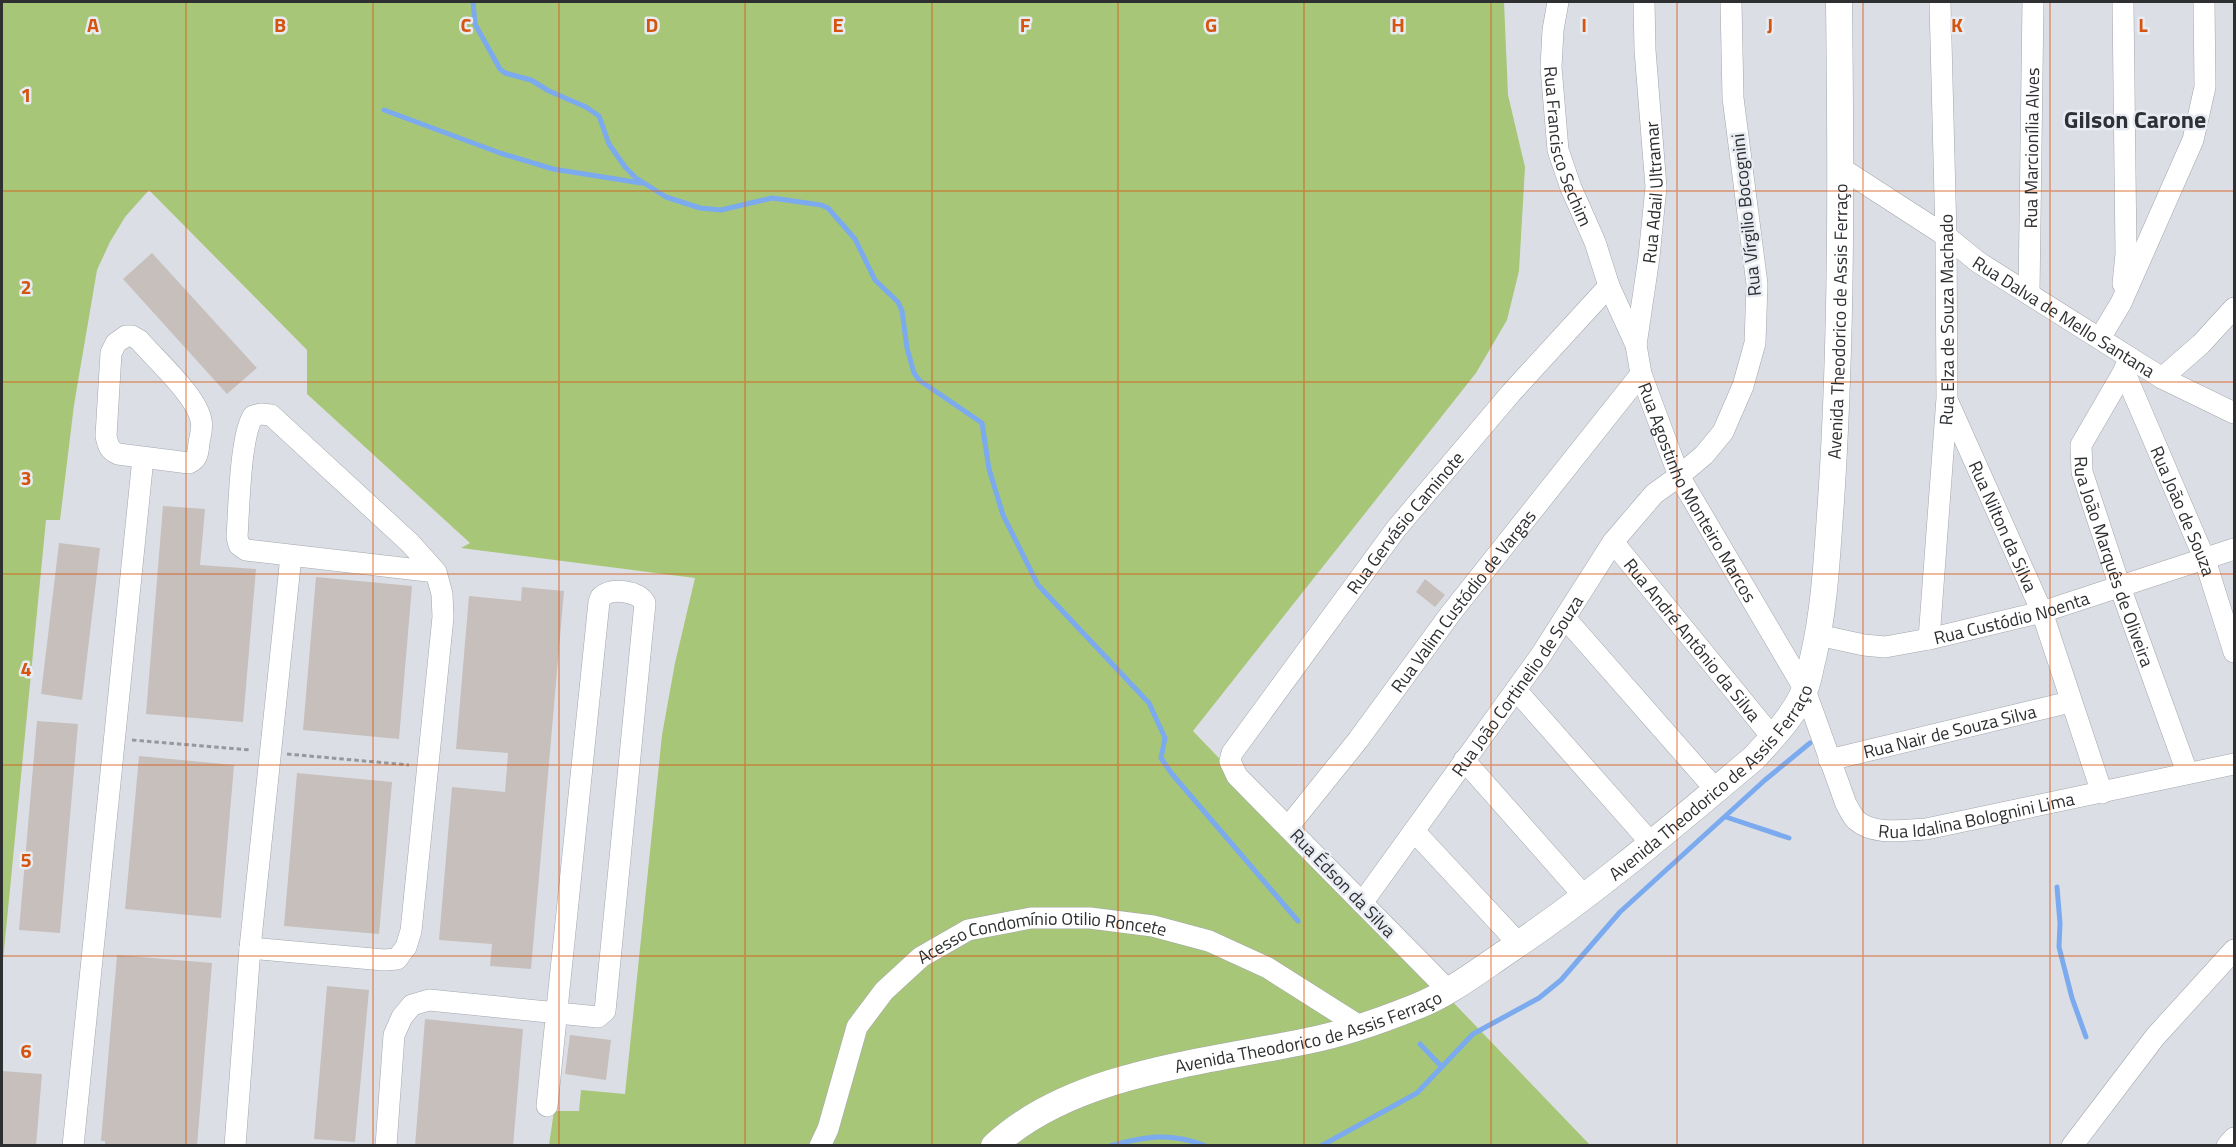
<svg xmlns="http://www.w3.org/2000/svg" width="2236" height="1147" font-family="'Titillium Web',sans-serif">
<rect width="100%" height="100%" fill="#dbdfe5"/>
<path fill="#a8c677" d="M2 2H1504L1508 95 1525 167 1519 271 1507 320 1476 373 1193 731 1590 1145H549L554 1111H579L581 1090 625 1094 662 735 675 663 695 578 461 548 470 543 307 394V350L149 190 125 217 110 242 97 270 74 405 60 520H46L2 971Z"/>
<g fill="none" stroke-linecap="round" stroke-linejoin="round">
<g stroke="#7baaee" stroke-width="5">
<path d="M473 2 475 24 500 69 505 73 531 80 549 91 586 107 599 116 609 144 625 167 636 178 666 197 700 208 721 210 772 198 821 205 828 208 855 239 875 280 898 302 902 311 907 348 914 373 919 380 982 423 989 469 1003 515 1038 585 1149 703 1165 738 1161 758 1172 774 1298 921"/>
<path d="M384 110 500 153 553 169 641 183"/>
<path d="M1726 817 1789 838"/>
<path d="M2057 887 2060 923 2059 947 2072 998 2086 1037"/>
<path d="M1420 1044 1441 1066"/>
<path d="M1110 1146C1146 1136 1171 1132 1206 1146"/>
<path d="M1321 1146 1417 1093 1473 1034 1539 998 1561 980 1620 912 1765 780 1810 743"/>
</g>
</g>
<g fill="#c6bfbb">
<path d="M152 253 257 368 227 394 123 279Z"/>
<path d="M163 506 205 509 200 565 256 569 243 722 146 714Z"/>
<path d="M59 543 100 548 82 700 41 694Z"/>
<path d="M316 577 412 586 399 739 303 730Z"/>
<path d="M1425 579 1445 595 1435 607 1416 592Z"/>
<path d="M522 587 564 591 531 969 490 966 492 944 439 940 452 787 505 792 507 767 508 753 456 749 469 596 521 601Z"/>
<path d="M37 721 78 724 60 933 19 930Z"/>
<path d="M139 756 234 765 221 918 125 909Z"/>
<path d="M297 773 392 782 379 934 284 926Z"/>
<path d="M117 955 212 963 197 1146H105V1141H101Z"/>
<path d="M327 986 369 990 355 1142 314 1139Z"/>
<path d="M425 1019 523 1029 513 1146H415Z"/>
<path d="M570 1035 611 1040 606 1080 565 1074Z"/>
<path d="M2 1071 42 1074 36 1146H2Z"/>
</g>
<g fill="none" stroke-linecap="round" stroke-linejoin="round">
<defs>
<g id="minor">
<path id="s1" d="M1558 2 1553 30 1551 67 1558 150 1571 188 1595 242 1609 286 1636 345 1641 374 1679 476 1805 690 1846 804C1849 809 1852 816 1856 820 1874 836 1904 830 1926 829L2234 764"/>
<path d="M2123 2 2126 254 2123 284"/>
<path id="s2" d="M1841 168 1946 236 1978 262 2162 378 2234 413"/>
<path id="s3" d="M2029 294 2033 2"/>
<path d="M126 336H132L139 340C156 360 196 395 201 420 203 428 200 436 199 443 198 452 198 459 189 463L118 454C109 450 108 445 106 436L111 353 116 343Z"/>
<path d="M2100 338 2121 303 2193 140 2205 87 2204 2"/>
<path id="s4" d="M1636 345 1649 257 1656 187 1645 50 1644 2"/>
<path id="s5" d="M2129 357 2124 371 2081 445 2082 472 2120 587 2187 772"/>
<path id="s6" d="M2124 371 2205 560 2234 652"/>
<path d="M2162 378 2201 344 2234 308"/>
<path id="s7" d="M1948 402 2042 612 2102 793"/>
<path id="s8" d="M1613 542 1773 738"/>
<path d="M1565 618 1716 790"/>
<path id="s9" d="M1818 635 1864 645 1885 647 1929 639 2042 612 2234 549"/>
<path id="s10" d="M1929 639 1947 398 1946 236 1940 2"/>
<path d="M1516 690 1651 843"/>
<path d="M1464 760 1585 897"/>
<path id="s11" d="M1829 760 2070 702"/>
<path id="s12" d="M1288 827 1358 740 1451 613 1641 374"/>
<path d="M1414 831 1519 944"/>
<path id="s13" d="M1362 903 1541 655 1613 542 1654 494 1679 476 1704 455 1723 432 1743 386 1755 343 1757 284 1733 98 1731 2"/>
<path d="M250 948 384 960 397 959 406 947 411 931 443 617 442 594 436 572 410 543 271 415 261 414 253 416C240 437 239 509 237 537L239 545 246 550 436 572"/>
<path id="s14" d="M1449 991 1237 776 1230 761 1232 753 1396 529 1511 393 1609 286"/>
<path d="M73 1146 143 458"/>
<path d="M235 1146 250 948 291 556"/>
<path d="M386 1146 394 1035 402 1017 412 1005 429 1000 598 1017 605 1011 645 603C638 591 612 587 601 597L599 602 547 1106"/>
<path id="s15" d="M820 1146 828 1129 857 1027 884 991 921 957 968 930 1031 918H1090L1153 926 1209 941 1268 968 1361 1027"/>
<path d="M2072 1146 2155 1037 2234 950"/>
<path d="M2227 1146 2234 1138"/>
</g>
<g id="tertiary">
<path id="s16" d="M994 1146C1071 1073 1207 1062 1307 1041 1344 1034 1380 1021 1415 1007 1449 994 1478 971 1508 951 1595 893 1674 825 1754 758 1772 738 1795 715 1805 689 1809 680 1810 669 1813 658 1825 607 1827 554 1831 501 1842 335 1841 168 1839 2"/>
</g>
</defs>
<use href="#minor" stroke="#a2a6ac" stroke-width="22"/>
<use href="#tertiary" stroke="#a2a6ac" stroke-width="27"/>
<g stroke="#95989d" stroke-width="3" stroke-dasharray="4.5 3" stroke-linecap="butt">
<path d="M132 740 251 750"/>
<path d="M287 754 409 765"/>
</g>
<use href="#minor" stroke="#fff" stroke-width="21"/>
<use href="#tertiary" stroke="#fff" stroke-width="26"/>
</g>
<path fill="none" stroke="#d55510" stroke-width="1.5" stroke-opacity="0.55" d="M186 2V1146M373 2V1146M559 2V1146M745 2V1146M932 2V1146M1118 2V1146M1304 2V1146M1491 2V1146M1677 2V1146M1863 2V1146M2050 2V1146M2 191H2234M2 382H2234M2 574H2234M2 765H2234M2 956H2234"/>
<g text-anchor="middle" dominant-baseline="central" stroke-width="5" stroke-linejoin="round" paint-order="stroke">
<g font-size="18" fill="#2d2f31" stroke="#e8ecf2">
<text stroke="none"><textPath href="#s1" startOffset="147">Rua Francisco Sechim</textPath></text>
<text stroke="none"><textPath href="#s3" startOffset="146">Rua Marcionília Alves</textPath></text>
<text stroke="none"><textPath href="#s4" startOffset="154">Rua Adail Ultramar</textPath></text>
<text transform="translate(1746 215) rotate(-96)">Rua Vírgilio Bocognini</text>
<text stroke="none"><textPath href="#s2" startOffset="268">Rua Dalva de Mello Santana</textPath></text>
<text stroke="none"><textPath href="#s10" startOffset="320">Rua Elza de Souza Machado</textPath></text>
<text stroke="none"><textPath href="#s16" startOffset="1326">Avenida Theodorico de Assis Ferraço</textPath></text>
<text stroke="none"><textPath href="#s1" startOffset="520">Rua Agostinho Monteiro Marcos</textPath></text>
<text stroke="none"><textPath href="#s6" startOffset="152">Rua João de Souza</textPath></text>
<text stroke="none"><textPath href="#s14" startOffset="615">Rua Gervásio Caminote</textPath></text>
<text stroke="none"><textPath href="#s7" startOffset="136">Rua Nilton da Silva</textPath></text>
<text stroke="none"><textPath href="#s5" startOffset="222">Rua João Marquês de Oliveira</textPath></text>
<text stroke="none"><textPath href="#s12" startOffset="286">Rua Valim Custódio de Vargas</textPath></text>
<text stroke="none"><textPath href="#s9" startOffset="198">Rua Custódio Noenta</textPath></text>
<text stroke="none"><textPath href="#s8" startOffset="126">Rua André Antônio da Silva</textPath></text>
<text stroke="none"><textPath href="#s13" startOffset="267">Rua João Cortinelio de Souza</textPath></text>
<text stroke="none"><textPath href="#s11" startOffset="124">Rua Nair de Souza Silva</textPath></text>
<text stroke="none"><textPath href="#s16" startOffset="822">Avenida Theodorico de Assis Ferraço</textPath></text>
<text stroke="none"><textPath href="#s1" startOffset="1010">Rua Idalina Bolognini Lima</textPath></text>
<text transform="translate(1343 883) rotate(46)">Rua Édson da Silva</text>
<text stroke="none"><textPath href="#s15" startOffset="346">Acesso Condomínio Otilio Roncete</textPath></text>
<text stroke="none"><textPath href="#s16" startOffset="338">Avenida Theodorico de Assis Ferraço</textPath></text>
</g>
<g font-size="24" font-weight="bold" fill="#2d3035" stroke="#e8ecf2">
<text x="2135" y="119">Gilson Carone</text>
</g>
</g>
<g font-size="20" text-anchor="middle" font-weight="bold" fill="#d55510" stroke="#e8ecf2" stroke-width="5" stroke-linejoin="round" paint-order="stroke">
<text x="93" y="32">A</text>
<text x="280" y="32">B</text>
<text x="466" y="32">C</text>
<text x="652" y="32">D</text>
<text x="838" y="32">E</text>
<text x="1025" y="32">F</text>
<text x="1211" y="32">G</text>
<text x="1398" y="32">H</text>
<text x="1584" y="32">I</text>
<text x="1770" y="32">J</text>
<text x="1957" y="32">K</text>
<text x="2143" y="32">L</text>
<text x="26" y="102">1</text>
<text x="26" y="294">2</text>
<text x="26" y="485">3</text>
<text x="26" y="676">4</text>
<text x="26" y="867">5</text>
<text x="26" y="1058">6</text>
</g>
<rect width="2236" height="1147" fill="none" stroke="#2d2f31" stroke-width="6"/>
</svg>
